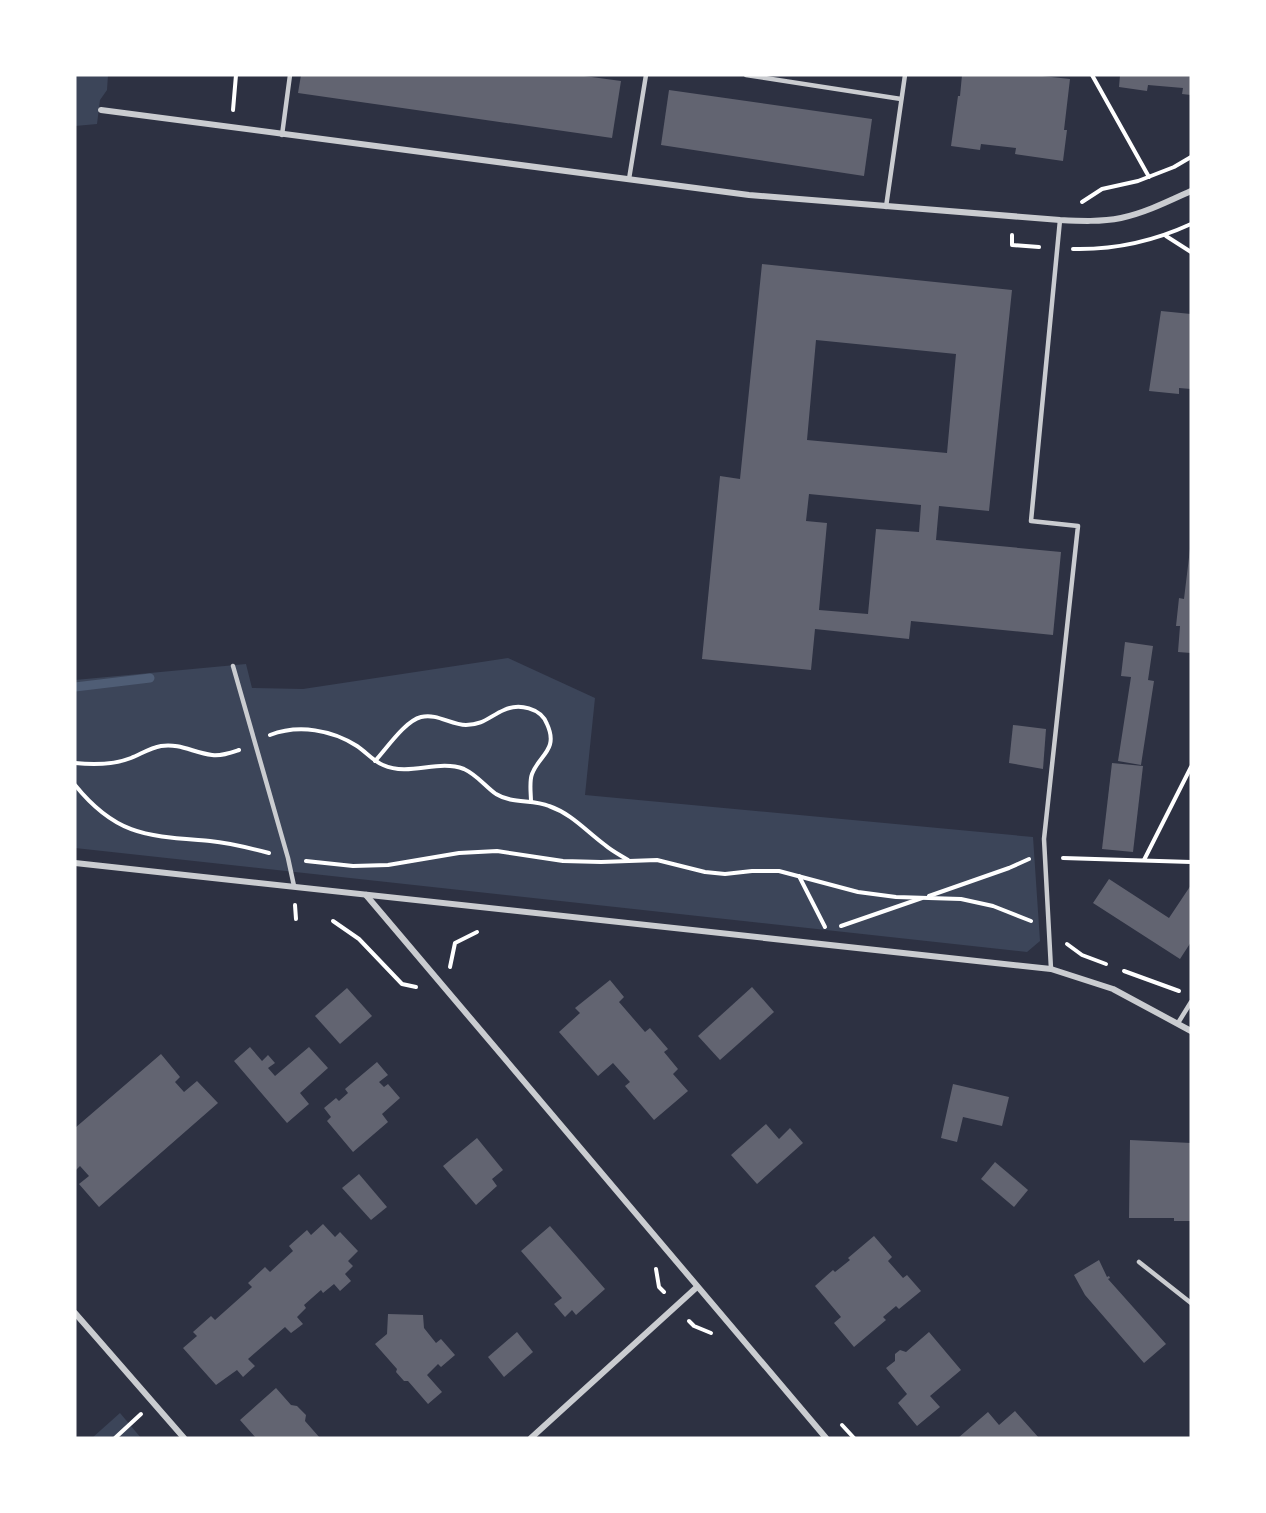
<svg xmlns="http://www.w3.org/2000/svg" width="1266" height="1513" font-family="'DM Sans',sans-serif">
<rect width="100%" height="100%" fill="#2d3142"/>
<g fill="#3c4559">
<path d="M75 75H108L107 90 100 100 97 124 75 126Z"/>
<path d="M508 658 595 698 585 795 1033 837 1040 941 1027 952 75 848V680L246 664 252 688 303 689Z"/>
<path d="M120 1413 141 1438H92Z"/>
</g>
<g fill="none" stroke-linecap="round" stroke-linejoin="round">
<path stroke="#4f5d75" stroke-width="9" d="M75 687 150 678"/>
</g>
<g fill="#626471" fill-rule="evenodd">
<path d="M301 75H577L621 81 612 138 298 93Z"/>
<path d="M962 75H1033L1070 79 1064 130H1067L1063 161 1015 154 1016 148 981 144 980 150 951 146 958 96H960Z"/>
<path d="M1120 75H1191V95L1182 94 1183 88 1148 85 1147 91 1119 87Z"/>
<path d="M669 90 872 119 864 176 661 145Z"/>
<path d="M762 264 1012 290 989 511 939 506 936 540 1061 552 1053 635 911 621 909 639 815 629 811 670 702 659 720 476 740 479ZM816 340 956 354 947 453 807 440ZM809 494 921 505 919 532 876 529 868 614 819 610 827 523 806 521Z"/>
<path d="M1161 311 1191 314V389L1179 388V394L1149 391Z"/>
<path d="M1190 549H1191V653L1178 652 1180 626H1176L1179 598 1184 599Z"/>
<path d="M1125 642 1153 646 1148 680 1154 681 1141 765 1118 761 1131 677 1121 676Z"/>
<path d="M1013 725 1046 729 1043 769 1009 763Z"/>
<path d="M1112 763 1143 766 1133 852 1102 849Z"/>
<path d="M1109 879 1169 918 1191 885V942L1180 959 1093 903Z"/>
<path d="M610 980 624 997 619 1002 645 1032 650 1028 668 1049 664 1052 678 1069 673 1074 688 1091 654 1120 625 1086 630 1082 613 1063 598 1076 559 1032 580 1013 575 1008Z"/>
<path d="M752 987 774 1012 720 1060 698 1036Z"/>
<path d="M347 988 372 1016 340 1044 315 1016Z"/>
<path d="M250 1047 262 1061 268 1055 275 1063 268 1068 275 1076 309 1047 328 1068 300 1093 309 1104 287 1123 234 1061Z"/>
<path d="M161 1054 180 1077 175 1082 184 1092 197 1081 218 1103 99 1207 79 1184 89 1176 80 1166 75 1171V1128Z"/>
<path d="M377 1062 388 1075 379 1082 384 1087 388 1084 400 1098 382 1114 388 1122 353 1152 327 1121 331 1117 324 1108 336 1098 339 1101 348 1093 345 1089Z"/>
<path d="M953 1084 1009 1097 1002 1126 963 1117 957 1142 941 1138Z"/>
<path d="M766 1124 779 1139 790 1128 803 1143 757 1184 731 1155Z"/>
<path d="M477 1138 503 1170 492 1179 497 1186 476 1205 443 1166Z"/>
<path d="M1130 1140 1191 1143V1221H1174V1218H1129Z"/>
<path d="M995 1162 1028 1190 1014 1207 981 1179Z"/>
<path d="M359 1174 387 1207 371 1220 342 1188Z"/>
<path d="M323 1224 335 1237 340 1232 358 1251 348 1261 353 1266 345 1274 351 1281 340 1291 334 1284 323 1293 321 1290 304 1305 306 1308 297 1317 303 1324 291 1333 285 1327 248 1359 255 1366 243 1377 237 1370 216 1385 183 1348 197 1336 193 1332 211 1316 215 1320 252 1287 248 1283 265 1267 270 1272 293 1251 289 1246 307 1230 311 1235Z"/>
<path d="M550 1226 605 1289 576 1315 572 1310 565 1317 554 1304 562 1298 521 1251Z"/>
<path d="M874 1236 892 1257 888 1261 903 1278 907 1275 921 1291 899 1309 896 1306 883 1317 886 1320 854 1347 834 1323 841 1317 815 1286 833 1270 835 1272 850 1260 848 1258Z"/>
<path d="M1099 1260 1107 1277 1109 1276 1110 1278 1108 1279 1166 1344 1144 1363 1085 1295 1074 1275Z"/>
<path d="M388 1314 423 1315 424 1328 436 1343 441 1339 455 1355 441 1367 438 1364 427 1375 442 1392 428 1404 408 1381H404L396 1372 397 1369 375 1344 387 1334Z"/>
<path d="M517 1332 533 1352 504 1377 488 1357Z"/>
<path d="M929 1332 961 1370 930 1396 940 1407 917 1426 898 1403 907 1394 886 1368 895 1361V1354L900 1350 906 1352Z"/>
<path d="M276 1388 291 1405 297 1406 306 1415 305 1421 320 1438H256L240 1420Z"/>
<path d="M1015 1411 1039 1438H958L988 1412 999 1425Z"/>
</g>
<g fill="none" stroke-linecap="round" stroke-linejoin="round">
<g stroke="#fff" stroke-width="4">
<path d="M1092 75 1149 177"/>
<path d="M233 110 236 75"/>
<path d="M1082 202 1102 189 1138 181 1174 167 1191 157"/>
<path d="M1012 235V245L1039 247"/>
<path d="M1166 236 1191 252"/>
<path d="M1073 249C1114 250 1154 241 1191 224"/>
<path d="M270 735C299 724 332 730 357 746 366 752 373 761 383 765 410 777 437 759 464 769 477 775 485 786 496 794 512 804 533 799 549 806 572 814 586 831 605 845 612 851 620 855 628 860"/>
<path d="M375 761C387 748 405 721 421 717 437 713 451 725 466 725 483 725 490 716 504 710 519 703 541 708 547 724 559 750 539 755 532 774 529 782 531 793 531 802"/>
<path d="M75 763C94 765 113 765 131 758 141 754 150 748 161 746 180 743 194 753 212 755 222 756 230 753 239 750"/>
<path d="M75 785C117 837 149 836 210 841 230 843 250 848 269 853"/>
<path d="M1063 858 1191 862"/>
<path d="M1144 860 1191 767"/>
<path d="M306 861 353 866 388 865 459 853 497 851 563 861 601 862 657 860 705 872 725 874 752 871H779L858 892 896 897 961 899 993 906 1031 921"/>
<path d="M799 876 825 927"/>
<path d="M929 896 1009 868 1029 859"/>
<path d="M295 905 296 919"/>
<path d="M333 921 359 939 402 984 416 987"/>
<path d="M841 926 922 898"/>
<path d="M1067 944 1082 955 1106 964"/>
<path d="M450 967 455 943 477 932"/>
<path d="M1124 971 1179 991"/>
<path d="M656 1269 659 1287 664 1292"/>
<path d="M689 1321 694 1326 711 1333"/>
<path d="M842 1425 854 1438"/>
<path d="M115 1438 141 1414"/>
</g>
<g stroke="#caccd0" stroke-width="4.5">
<path d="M746 75 901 99"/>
<path d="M282 135 290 75"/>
<path d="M629 179 646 75"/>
<path d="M886 207 905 75"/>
<path d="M233 666 288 858 294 886"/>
<path d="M1051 969 1044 839 1078 526 1031 521 1060 220"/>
<path d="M1178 1023 1191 1002"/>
<path d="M1139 1262 1191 1303"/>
</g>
<g stroke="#caccd0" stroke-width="6">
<path d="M101 110 749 195 1060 220C1080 221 1101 222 1121 218 1145 213 1169 201 1191 191"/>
<path d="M75 863 1051 969 1113 989 1191 1031"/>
<path d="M366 895 826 1438"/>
<path d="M75 1313 184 1438"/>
<path d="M531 1438 697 1287"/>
</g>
</g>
<rect width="1266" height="1513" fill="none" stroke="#ffffff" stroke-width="153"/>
</svg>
